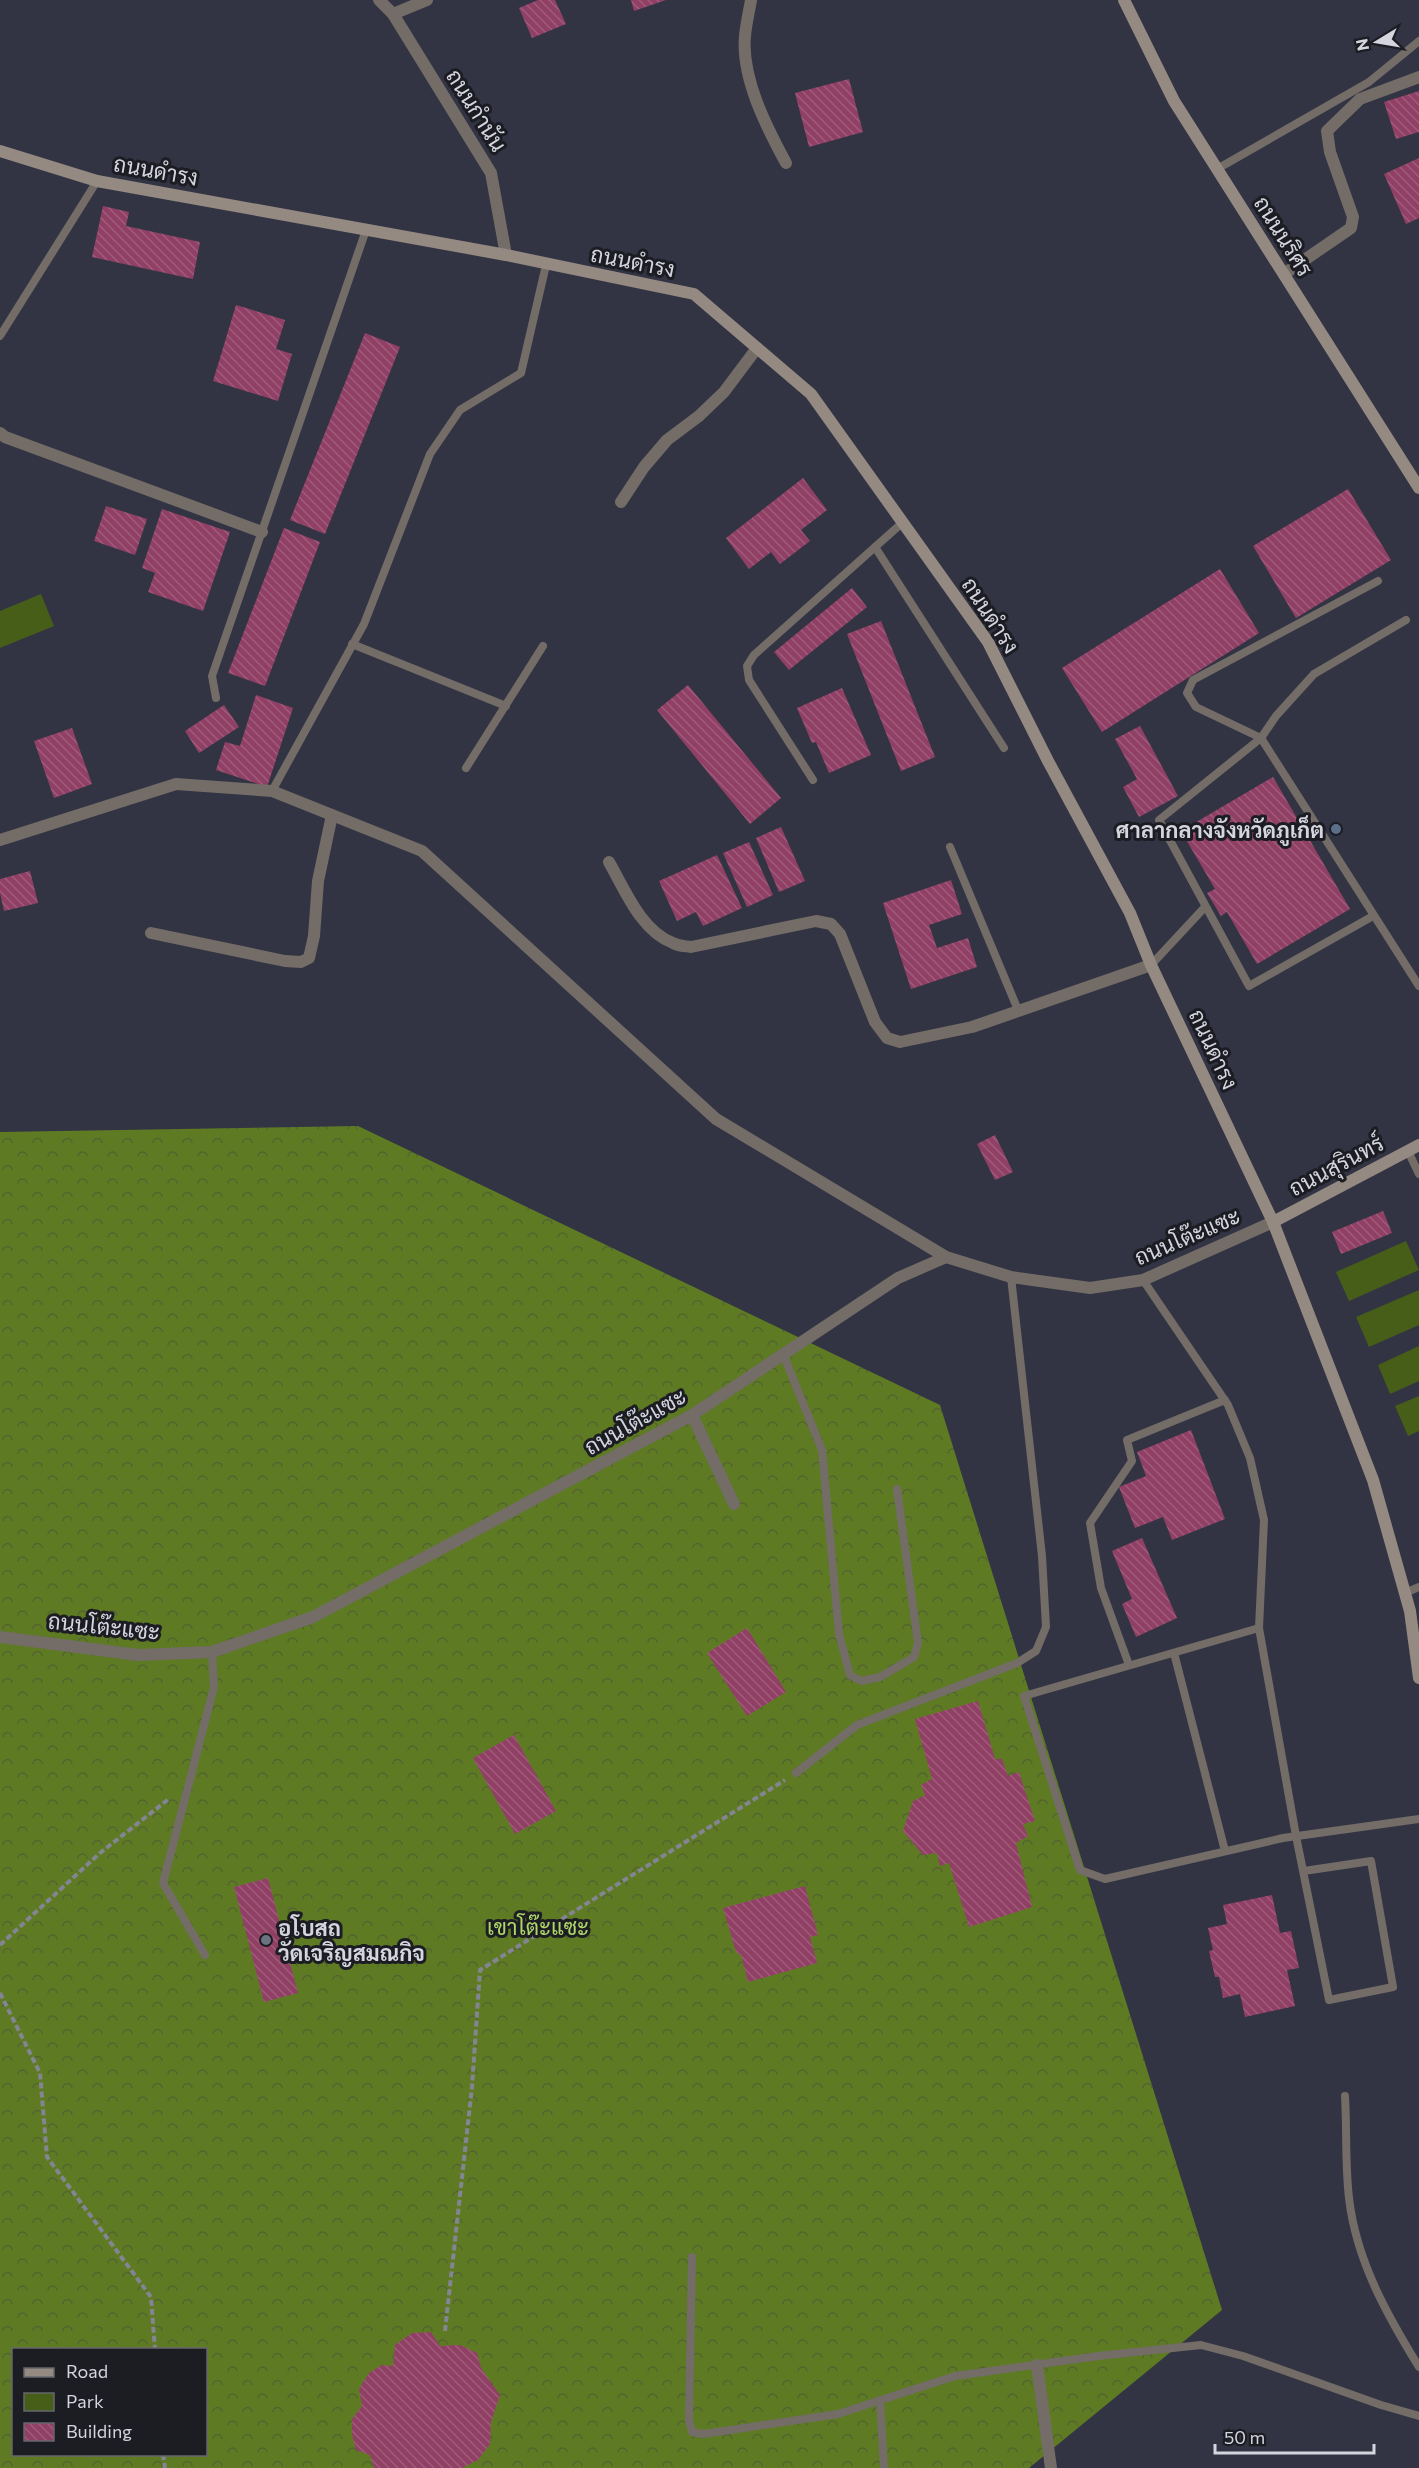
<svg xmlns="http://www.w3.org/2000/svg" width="1419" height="2468" font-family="Commissioner,Sarabun,sans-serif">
<defs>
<pattern id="forest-crowns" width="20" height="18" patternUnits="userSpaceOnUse" patternTransform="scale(1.5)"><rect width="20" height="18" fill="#5e7b24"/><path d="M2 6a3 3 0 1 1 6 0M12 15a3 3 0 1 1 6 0" fill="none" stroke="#526330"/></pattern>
<pattern id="building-back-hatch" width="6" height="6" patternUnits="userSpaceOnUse" patternTransform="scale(1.5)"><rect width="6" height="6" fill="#914065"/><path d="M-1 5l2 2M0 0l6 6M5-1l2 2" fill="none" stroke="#a05b7b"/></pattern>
</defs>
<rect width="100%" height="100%" fill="#323443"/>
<path fill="url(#forest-crowns)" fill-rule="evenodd" d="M358 1126 940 1405 1222 2310 1029 2468H0V1132ZM14 2350H206V2454H14Z"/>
<g fill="#475e19">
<path d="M41 594 54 626 0 648V611Z"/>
<path d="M1406 1241 1419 1270 1349 1301 1336 1272Z"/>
<path d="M1419 1290V1325L1369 1347 1356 1317Z"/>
<path d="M1419 1346V1381L1390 1394 1378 1365Z"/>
<path d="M1419 1396V1431L1408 1436 1395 1406Z"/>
</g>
<g fill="url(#building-back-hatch)">
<path d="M538 0H555L566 24 532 38 519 8Z"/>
<path d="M631 0H666L634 11Z"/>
<path d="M849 79 863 132 809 147 795 93Z"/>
<path d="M1419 91V132L1396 139 1384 102Z"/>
<path d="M1419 158V218L1406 224 1384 174Z"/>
<path d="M103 206 129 212 126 226 200 242 193 279 92 257Z"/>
<path d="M236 305 285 320 276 349 292 354 278 401 213 381Z"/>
<path d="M365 333 400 347 325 534 290 520Z"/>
<path d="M803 478 827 510 801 530 810 541 780 564 771 552 749 569 726 538Z"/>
<path d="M1348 489 1391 560 1296 618 1253 546Z"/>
<path d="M106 506 147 519 135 555 94 541Z"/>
<path d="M162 509 230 532 203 611 148 592 155 573 142 568Z"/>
<path d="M284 528 320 542 265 686 228 673Z"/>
<path d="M1220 569 1259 633 1102 732 1062 668Z"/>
<path d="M852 588 867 607 789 670 774 652Z"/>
<path d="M881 621 935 757 901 771 847 634Z"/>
<path d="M688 685 781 798 750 824 657 710Z"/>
<path d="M842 688 871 755 829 773 816 742 812 743 797 708Z"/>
<path d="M256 695 293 708 267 787 216 770 225 742 240 746Z"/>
<path d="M224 705 239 727 199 753 185 731Z"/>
<path d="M1140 726 1178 796 1139 817 1123 787 1137 779 1115 739Z"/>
<path d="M72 728 92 784 54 798 34 741Z"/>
<path d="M1273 777 1350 909 1257 964 1227 912 1221 916 1207 893 1215 889 1181 831Z"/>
<path d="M781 827 805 881 779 892 756 838Z"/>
<path d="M749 842 773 895 747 907 723 853Z"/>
<path d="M717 855 742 908 703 926 696 912 677 921 659 881Z"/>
<path d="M30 871 38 903 4 911 0 893V879Z"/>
<path d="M951 880 962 914 929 925 937 948 968 938 977 967 911 989 883 903Z"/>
<path d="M995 1135 1013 1172 995 1180 977 1144Z"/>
<path d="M1383 1211 1392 1233 1341 1254 1332 1232Z"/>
<path d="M1191 1430 1225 1519 1172 1540 1163 1517 1135 1528 1119 1487 1146 1476 1137 1452Z"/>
<path d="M1142 1538 1177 1618 1136 1637 1122 1604 1132 1599 1112 1551Z"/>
<path d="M747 1628 786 1692 747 1716 707 1653Z"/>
<path d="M978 1701 995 1759H1002L1008 1776 1019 1772 1035 1821 1023 1824 1028 1836 1016 1843 1032 1907 969 1927 949 1863 940 1866 937 1853 923 1855 903 1831 913 1801 925 1795 921 1785 932 1779 915 1719Z"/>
<path d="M514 1735 556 1811 515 1834 473 1758Z"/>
<path d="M268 1878 298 1993 264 2002 234 1887Z"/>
<path d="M805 1886 818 1935 810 1937 817 1963 748 1982 741 1955 736 1952 723 1908Z"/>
<path d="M1272 1895 1280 1933 1291 1931 1299 1968 1287 1970 1295 2006 1245 2017 1240 1994 1223 1998 1219 1977H1215L1209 1951 1213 1950 1208 1928 1227 1924 1223 1905Z"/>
<path d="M431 2332 440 2346 460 2345 477 2353 481 2368 500 2395 491 2422 490 2444 478 2460 462 2468H374L370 2455 356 2450 352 2435V2419L362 2406 359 2389 369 2373 382 2365 393 2366 395 2345 412 2333Z"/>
</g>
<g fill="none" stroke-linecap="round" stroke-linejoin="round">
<g stroke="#848592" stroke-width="4" stroke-dasharray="6 3" stroke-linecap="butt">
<path d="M0 1945 100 1853 170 1798"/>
<path d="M0 1993 40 2073 47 2157 151 2297 155 2350"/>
<path d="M445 2331 472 2087 480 1970 785 1780"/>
<path d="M163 2454 165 2468"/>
</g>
<g stroke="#736c67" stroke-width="8">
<path d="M1217 169 1369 82 1419 41"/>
<path d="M0 336 97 181"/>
<path d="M875 547 1004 748"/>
<path d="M1378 581 1193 680 1187 693 1196 707 1261 738 1419 986"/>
<path d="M352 644 506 706"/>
<path d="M216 698 212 676 366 230"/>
<path d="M466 768 543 646"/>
<path d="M813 780 749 680 747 666 754 655 902 523"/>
<path d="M272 791 364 624 430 454 460 410 521 373 546 265"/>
<path d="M950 847 1018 1010"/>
<path d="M1373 916 1249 986 1159 820 1261 738 1276 716 1314 674 1406 620"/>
<path d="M1151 965 1205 907"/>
<path d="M1408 1151 1419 1174"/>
<path d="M1143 1280 1228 1405 1250 1458 1264 1520 1259 1628 1024 1696 1080 1870 1105 1879 1283 1838 1419 1819"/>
<path d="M783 1354 822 1450 839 1634 850 1675 861 1681 880 1677 914 1657 918 1643 897 1489"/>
<path d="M1405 1593 1419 1587"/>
<path d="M1259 1628 1296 1836 1329 2000 1393 1987 1371 1861 1304 1871"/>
<path d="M1174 1653 1225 1851"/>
<path d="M1129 1665 1101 1588 1090 1523 1132 1461 1127 1440 1225 1400"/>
<path d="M796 1773 857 1725 1017 1663 1036 1651 1046 1627 1042 1556 1011 1277"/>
<path d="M205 1955 163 1883 214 1687 212 1652"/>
<path d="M1345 2096C1347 2130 1345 2164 1349 2198 1356 2260 1387 2315 1419 2367"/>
<path d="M692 2257 689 2420 692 2432 703 2434 838 2414 955 2376 1098 2356 1201 2345 1243 2356 1381 2405 1419 2416"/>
<path d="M880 2400 884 2468"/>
</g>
<g stroke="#736c67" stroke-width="12">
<path d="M379 0 393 14 491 173 506 255"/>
<path d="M751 0C749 12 746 24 745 36 741 78 767 128 786 163"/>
<path d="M393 14 427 0"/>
<path d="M1284 274 1351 228 1353 217 1330 152 1327 131 1360 99 1419 77"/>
<path d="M0 433 5 437 262 532"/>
<path d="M621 502 644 467 667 440 699 416 724 392 757 348"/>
<path d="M0 840 176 784 272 791 422 851 716 1119 946 1257 1011 1277 1090 1288 1143 1280 1273 1222"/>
<path d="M609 862C625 890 641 931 673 943 678 946 685 946 691 947L816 921 831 924 840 934 875 1022 887 1038 900 1042 972 1027 1151 965"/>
<path d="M151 933 285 961 301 962 309 958 314 936 318 881 332 815"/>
<path d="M692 1415 734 1504"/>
<path d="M0 1637 138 1655 212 1652 313 1617 692 1415 898 1278 946 1257"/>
<path d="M1037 2365 1051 2468"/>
</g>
<g stroke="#958a82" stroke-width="12">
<path d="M1124 0 1174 101 1419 488"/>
<path d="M0 151 97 181 506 255 694 294 811 394 988 642 1048 761 1130 913 1151 965 1273 1222 1373 1480 1410 1611 1419 1678"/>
<path d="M1273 1222 1419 1145"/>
</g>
</g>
<circle fill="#5c6f8a" stroke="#1c1c23" stroke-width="2" cx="1336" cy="829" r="6"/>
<circle fill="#6b7280" stroke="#1c1c23" stroke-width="2" cx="266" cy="1940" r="6"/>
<g text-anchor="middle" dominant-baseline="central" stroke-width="6" stroke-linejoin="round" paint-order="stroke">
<g font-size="22" fill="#d4d5df" stroke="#1c1c23">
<text transform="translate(477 110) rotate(58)">ถนนกำนัน</text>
<text transform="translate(156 170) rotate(10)">ถนนดำรง</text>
<text transform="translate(1284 236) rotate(58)">ถนนนริศร</text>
<text transform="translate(633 261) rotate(11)">ถนนดำรง</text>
<text transform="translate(991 615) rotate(57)">ถนนดำรง</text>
<text transform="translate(1214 1049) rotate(65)">ถนนดำรง</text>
<text transform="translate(1336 1165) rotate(-28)">ถนนสุรินทร์</text>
<text transform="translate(1187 1236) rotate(-23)">ถนนโต๊ะแซะ</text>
<text transform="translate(635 1421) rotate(-29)">ถนนโต๊ะแซะ</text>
<text transform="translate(104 1626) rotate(6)">ถนนโต๊ะแซะ</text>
</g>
<g font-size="22" font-weight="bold" fill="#d4d5df" stroke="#1c1c23" text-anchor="end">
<text x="1324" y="829">ศาลากลางจังหวัดภูเก็ต</text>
<text x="278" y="1927" text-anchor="start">อุโบสถ<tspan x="278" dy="25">วัดเจริญสมณกิจ</tspan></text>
</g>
<g font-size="22" fill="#aed767" stroke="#1c1c23">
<text x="538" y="1926">เขาโต๊ะแซะ</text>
</g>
</g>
<rect x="12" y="2348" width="195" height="108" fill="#1c1c23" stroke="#66666e" stroke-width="1.5"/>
<rect x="24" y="2368" width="30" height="9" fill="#958a82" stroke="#66666e" stroke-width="1.5"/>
<text x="66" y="2378" font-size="18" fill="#d4d5df">Road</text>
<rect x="24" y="2393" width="30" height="18" fill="#475e19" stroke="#66666e" stroke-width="1.5"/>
<text x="66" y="2408" font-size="18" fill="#d4d5df">Park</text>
<rect x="24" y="2423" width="30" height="18" fill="url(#building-back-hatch)" stroke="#66666e" stroke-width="1.5"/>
<text x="66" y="2438" font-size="18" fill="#d4d5df">Building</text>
<g transform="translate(1377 42) rotate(259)" stroke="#1c1c23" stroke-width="4.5" paint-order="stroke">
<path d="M0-4.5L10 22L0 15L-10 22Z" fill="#d4d5df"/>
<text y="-9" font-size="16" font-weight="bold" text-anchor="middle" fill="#d4d5df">N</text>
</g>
<path d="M1215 2444v9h159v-9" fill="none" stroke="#d4d5df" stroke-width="3"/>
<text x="1224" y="2444" font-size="18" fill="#d4d5df" stroke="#1c1c23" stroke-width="4.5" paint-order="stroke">50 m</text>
</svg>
